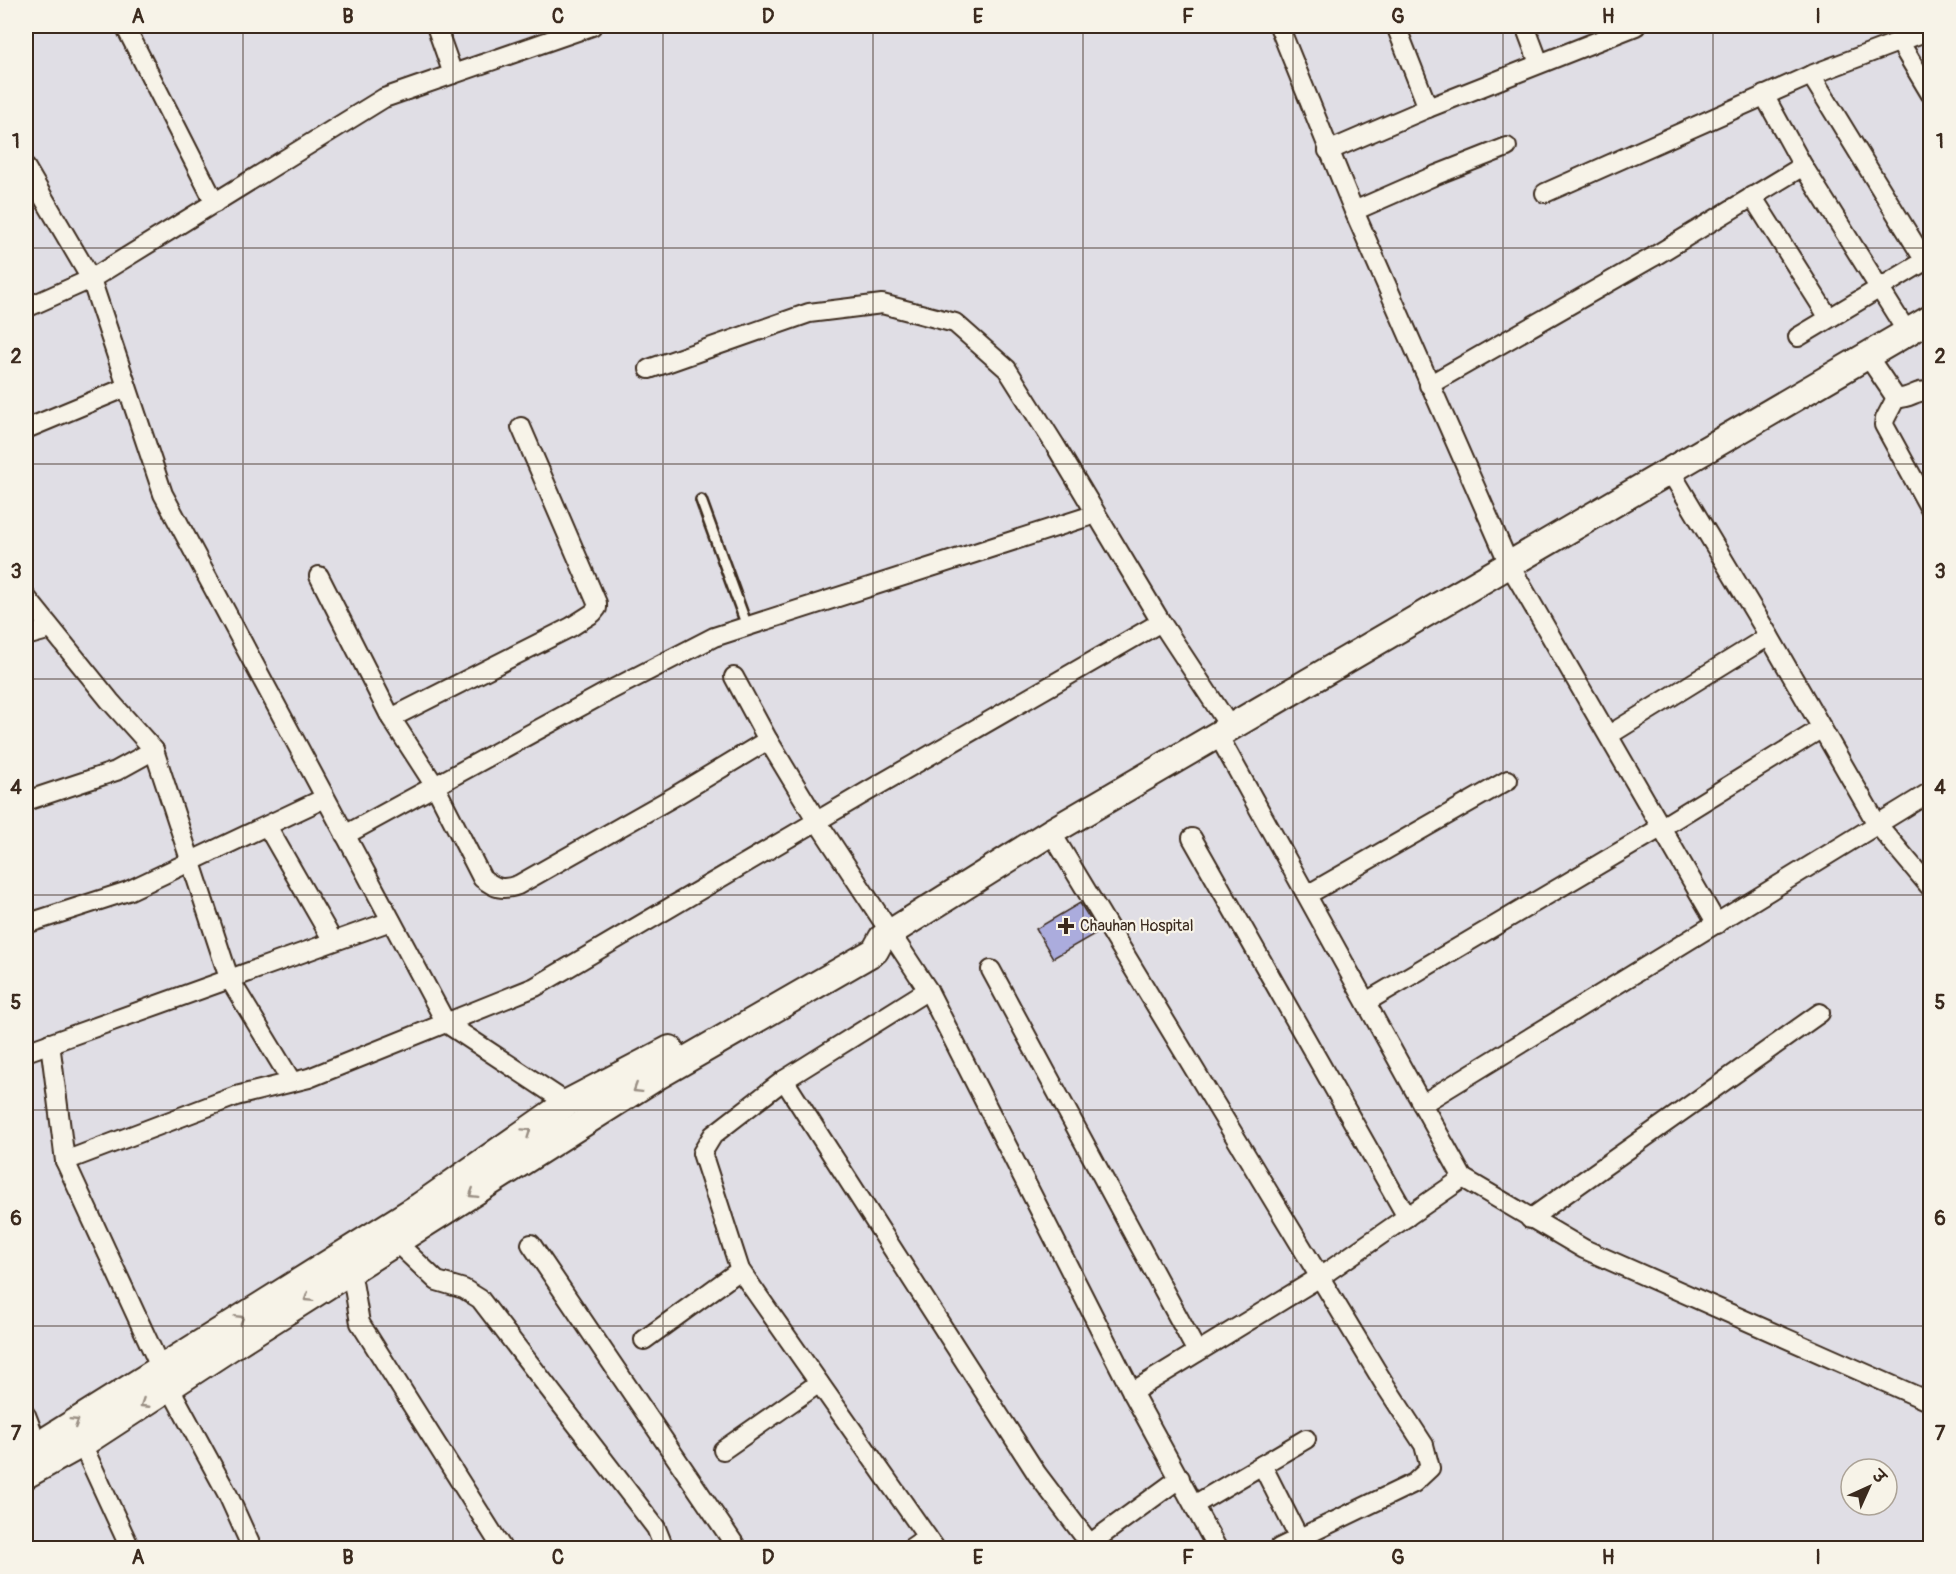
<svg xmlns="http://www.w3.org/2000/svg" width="1956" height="1574" font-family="Pangolin,'Playpen Sans Deva',sans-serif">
<rect width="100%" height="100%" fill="#e0dee5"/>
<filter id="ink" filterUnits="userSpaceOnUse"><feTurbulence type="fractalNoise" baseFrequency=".0167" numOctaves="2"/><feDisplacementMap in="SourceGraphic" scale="12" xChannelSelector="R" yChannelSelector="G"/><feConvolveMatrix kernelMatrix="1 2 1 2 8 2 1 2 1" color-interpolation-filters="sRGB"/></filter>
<g filter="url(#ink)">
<path fill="#abacdd" stroke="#3b2a1e" stroke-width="1.5" d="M1080 903 1098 932 1053 958 1036 929Z"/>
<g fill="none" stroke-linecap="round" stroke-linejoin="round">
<defs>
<path id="lane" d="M701 500 747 626"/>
<g id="street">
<path d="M125 26 215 203"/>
<path d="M436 26 453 74"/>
<path d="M1279 26 1354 211 1509 564 1717 924"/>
<path d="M1396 26 1428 108"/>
<path d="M1525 26 1539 63"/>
<path d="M1899 41 1930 93"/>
<path d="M1811 75 1925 261"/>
<path d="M1764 95 1803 166 1907 332"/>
<path d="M1328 151 1428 108 1636 26"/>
<path d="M26 168 91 279 163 494 446 1023 567 1103"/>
<path d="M1545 193 1811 75 1930 30"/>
<path d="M1752 196 1829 318"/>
<path d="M1354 211 1436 175 1507 147"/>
<path d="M26 308 91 279 384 98 592 26"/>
<path d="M1798 337 1930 258"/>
<path d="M1867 355 1896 398C1909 400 1918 388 1930 392"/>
<path d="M649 369 809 313 882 304 955 323 1007 369 1055 445 1161 622 1230 727"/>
<path d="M1429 385 1653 257 1803 166"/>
<path d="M1896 398 1885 419 1884 425 1930 509"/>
<path d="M26 429 127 387"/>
<path d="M1670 471 1769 636 1877 824 1930 887"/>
<path d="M319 576 391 718 435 786 482 878C495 888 502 891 518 885L675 796 768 740"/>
<path d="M26 597 110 701 154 750 229 978 292 1082"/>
<path d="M26 636 51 629"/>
<path d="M734 677 768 740 817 821 928 990 1132 1392 1217 1548"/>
<path d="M391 718 571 627 593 613 597 608V603L521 427"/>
<path d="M1218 735 1463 1178 1584 1249 1930 1402"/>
<path d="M1609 735 1769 636"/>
<path d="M26 801 116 771 154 750"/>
<path d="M267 826 333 941"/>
<path d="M1051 832 1385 1385 1424 1445 1430 1468 1414 1483 1279 1548"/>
<path d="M345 835 607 692 714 637 1096 514"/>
<path d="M1192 838 1407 1217"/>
<path d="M1307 895 1508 780"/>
<path d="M26 924 128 891 325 798"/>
<path d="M991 970 1197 1352"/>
<path d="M928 990 784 1080 713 1135 702 1153 740 1270 935 1548"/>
<path d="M1366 1002 1662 827 1822 728"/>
<path d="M50 1043 65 1161 161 1369"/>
<path d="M26 1052 391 921"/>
<path d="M784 1080 1037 1474 1090 1544"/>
<path d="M1422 1104 1930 792"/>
<path d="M65 1161 236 1096 309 1078 535 987 868 791 1161 622"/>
<path d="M1530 1219 1820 1013"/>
<path d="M391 1234 396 1242 437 1281 464 1289 480 1299 656 1528 664 1548"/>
<path d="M531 1244 737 1548"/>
<path d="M351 1270 360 1323 502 1548"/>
<path d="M644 1340 740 1270"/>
<path d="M170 1388 228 1495 252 1548"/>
<path d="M1132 1392 1320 1277 1463 1178"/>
<path d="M26 1415 38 1446"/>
<path d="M82 1444 130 1548"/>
<path d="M723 1450 819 1383"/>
<path d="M1262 1465 1299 1538"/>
<path d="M1194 1505 1306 1439"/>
<path d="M911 1548 927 1537"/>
<path d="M1084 1548 1180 1478"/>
</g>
<g id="secondary">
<path d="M26 1453 420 1206 567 1103 670 1049"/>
<path d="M26 1475 82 1444 229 1348 656 1077 875 951 882 938 1051 832 1930 319"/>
</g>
</defs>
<use href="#lane" stroke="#3b2a1e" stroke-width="14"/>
<use href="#street" stroke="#3b2a1e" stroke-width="22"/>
<use href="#secondary" stroke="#3b2a1e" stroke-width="30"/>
<use href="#lane" stroke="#f7f3e8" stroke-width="9"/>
<use href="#street" stroke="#f7f3e8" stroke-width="18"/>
<use href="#secondary" stroke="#f7f3e8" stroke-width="26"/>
</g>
<defs><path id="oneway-chevron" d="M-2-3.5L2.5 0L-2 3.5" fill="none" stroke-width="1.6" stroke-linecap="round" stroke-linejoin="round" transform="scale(1.5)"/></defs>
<g stroke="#998e83">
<use href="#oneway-chevron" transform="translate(637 1089) rotate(148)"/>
<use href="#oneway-chevron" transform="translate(527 1132) rotate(-35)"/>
<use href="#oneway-chevron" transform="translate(473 1194) rotate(148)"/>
<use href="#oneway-chevron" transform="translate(308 1298) rotate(148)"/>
<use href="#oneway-chevron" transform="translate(240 1319) rotate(-32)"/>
<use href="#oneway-chevron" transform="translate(144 1404) rotate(147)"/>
<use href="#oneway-chevron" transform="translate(75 1422) rotate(-32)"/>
</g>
</g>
<path fill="none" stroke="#3b2a1e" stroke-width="1.5" stroke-opacity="0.55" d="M243 26V1548M453 26V1548M663 26V1548M873 26V1548M1083 26V1548M1293 26V1548M1503 26V1548M1713 26V1548M26 248H1930M26 464H1930M26 679H1930M26 895H1930M26 1110H1930M26 1326H1930"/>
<path fill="#3b2a1e" stroke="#f7f3e8" stroke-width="2" d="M1063 917h6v6h6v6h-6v6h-6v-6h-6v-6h6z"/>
<g text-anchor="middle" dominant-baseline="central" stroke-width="4.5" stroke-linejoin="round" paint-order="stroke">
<g font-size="16" fill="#3b2a1e" stroke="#f7f3e8" text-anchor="start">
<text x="1080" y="926">Chauhan Hospital</text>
</g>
</g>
<rect width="1956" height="1574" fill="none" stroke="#f7f3e8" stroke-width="66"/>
<g transform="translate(1869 1487) rotate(45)"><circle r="28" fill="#f7f3e8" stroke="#aca397" stroke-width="1.5"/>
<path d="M0-4.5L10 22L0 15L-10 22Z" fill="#3b2a1e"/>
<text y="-9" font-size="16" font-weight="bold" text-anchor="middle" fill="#3b2a1e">उ</text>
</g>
<rect x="33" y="33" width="1890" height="1508" fill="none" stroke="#3b2a1e" stroke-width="2"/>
<g font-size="20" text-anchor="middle" font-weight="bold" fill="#3b2a1e">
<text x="138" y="23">A</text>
<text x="348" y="23">B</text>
<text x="558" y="23">C</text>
<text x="768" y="23">D</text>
<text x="978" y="23">E</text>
<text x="1188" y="23">F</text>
<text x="1398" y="23">G</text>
<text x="1608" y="23">H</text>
<text x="1818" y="23">I</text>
<text x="16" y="148">1</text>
<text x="1940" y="148">1</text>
<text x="16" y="363">2</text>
<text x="1940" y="363">2</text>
<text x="16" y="578">3</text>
<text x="1940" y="578">3</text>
<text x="16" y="794">4</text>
<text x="1940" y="794">4</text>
<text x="16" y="1009">5</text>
<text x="1940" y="1009">5</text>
<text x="16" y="1225">6</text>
<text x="1940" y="1225">6</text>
<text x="16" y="1440">7</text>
<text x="1940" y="1440">7</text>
<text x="138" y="1564">A</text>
<text x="348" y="1564">B</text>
<text x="558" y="1564">C</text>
<text x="768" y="1564">D</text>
<text x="978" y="1564">E</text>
<text x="1188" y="1564">F</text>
<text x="1398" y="1564">G</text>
<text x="1608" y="1564">H</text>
<text x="1818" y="1564">I</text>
</g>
</svg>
